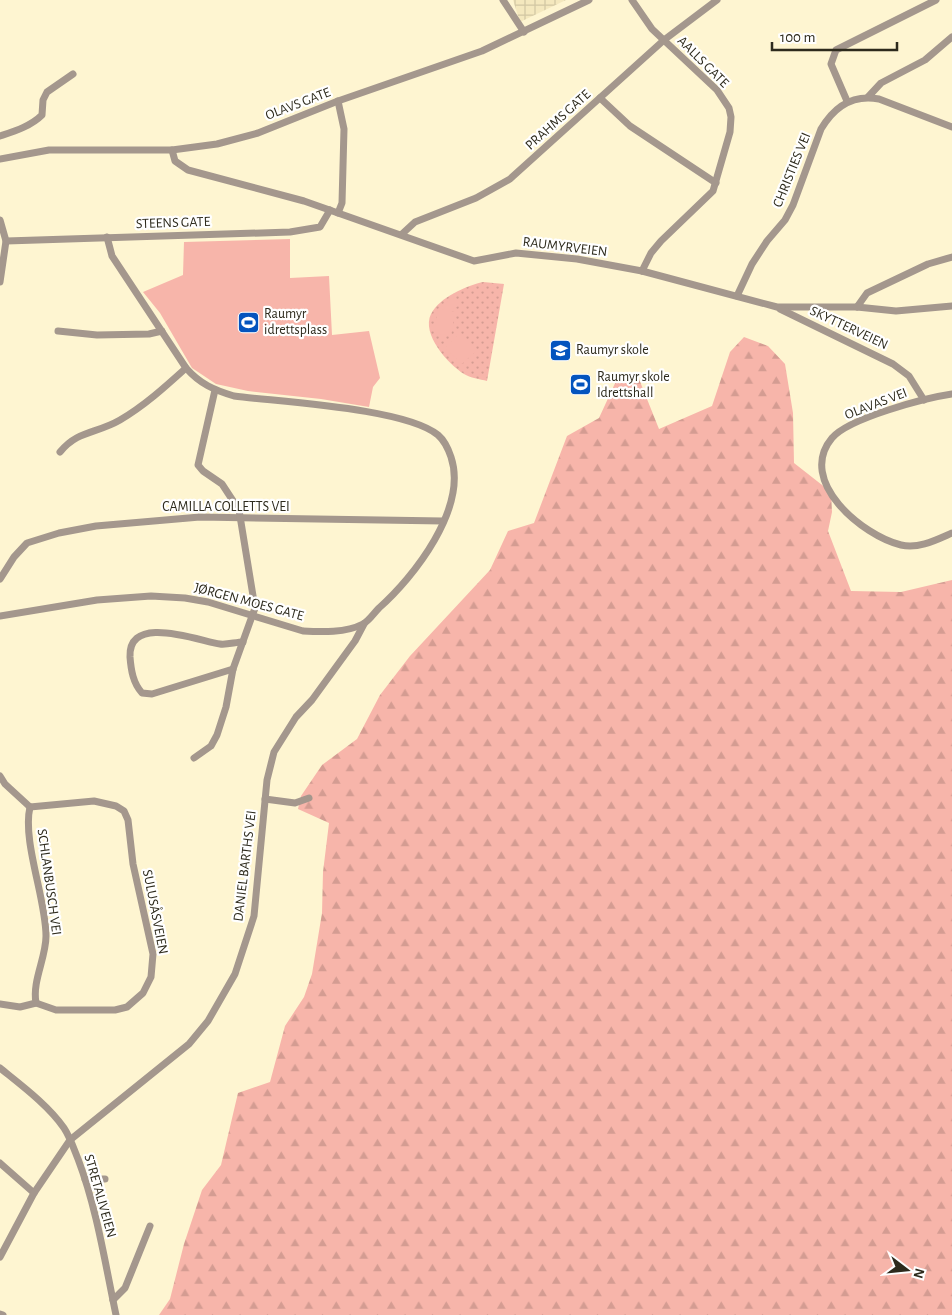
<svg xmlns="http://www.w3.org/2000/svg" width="952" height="1315" font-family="'Alegreya Sans',sans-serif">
<defs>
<pattern id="industrial-grid" width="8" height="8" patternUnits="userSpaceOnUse" patternTransform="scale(1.25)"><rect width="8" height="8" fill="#f4e8be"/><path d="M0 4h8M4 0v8" fill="none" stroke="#d2c7a3"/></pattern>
<pattern id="grass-dots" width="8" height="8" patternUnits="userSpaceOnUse" patternTransform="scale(1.25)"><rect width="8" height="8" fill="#f7b5aa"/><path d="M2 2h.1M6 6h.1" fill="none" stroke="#d49c92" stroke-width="1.8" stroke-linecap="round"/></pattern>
<pattern id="forest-firs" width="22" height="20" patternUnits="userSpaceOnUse" patternTransform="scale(1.25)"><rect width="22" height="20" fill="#f7b5aa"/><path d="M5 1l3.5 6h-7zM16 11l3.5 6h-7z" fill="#d49c92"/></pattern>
</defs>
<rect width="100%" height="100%" fill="#fef5d1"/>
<path fill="url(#industrial-grid)" d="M513 0H566L520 22Z"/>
<path fill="url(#grass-dots)" d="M483 282 504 284 487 381C480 379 470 378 464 374 448 364 421 334 431 314 440 297 466 286 483 282Z"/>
<path fill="url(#forest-firs)" d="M744 337 768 346 785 364 793 413 794 463 831 492 832 512 828 531 851 591 901 592 952 580V1315H159L170 1299 184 1244 202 1190 221 1165 238 1093 270 1082 285 1026 304 997 312 974 322 913 323 872 329 823 298 809 301 796 322 765 357 739 380 695 410 656 490 570 508 531 534 523 567 436 599 418 617 379 637 374 659 429 712 406 730 352Z"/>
<g fill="#f7b5aa">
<path d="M290 239V278L329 276 332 335 369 331 380 378 373 387 369 407 321 399 248 391 216 384 192 368 160 313 143 292 183 275 184 242Z"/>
<path d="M455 297 458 306 451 311 455 312 451 336 434 333 438 309 445 310 442 305Z"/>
<path d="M458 335 475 352 462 364 445 348Z"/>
</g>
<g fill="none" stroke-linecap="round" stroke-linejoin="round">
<g stroke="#a4978d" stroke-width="7">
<path d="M503 0 524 32"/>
<path d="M632 0 652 29 717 90 729 108 731 117 730 132 713 191 661 241 651 253 642 271"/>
<path d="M868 97 881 83 925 60 952 37"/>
<path d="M600 98 630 126 716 183"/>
<path d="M338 101 344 129 342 203 338 213"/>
<path d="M847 101 831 64 836 50 936 0"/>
<path d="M0 136C15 131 31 126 42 115L43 100 47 92 73 74"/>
<path d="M172 150 175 161 188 170 304 201 474 261 516 253 577 259 642 271 777 307H857L896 311 952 306"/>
<path d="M0 159 49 150H172L217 144 258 133 338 101 482 51 589 0"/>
<path d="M0 220 6 241 0 282"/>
<path d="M402 234 415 222 476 198 510 179 664 40 717 0"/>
<path d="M6 241 290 232 320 227 330 210"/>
<path d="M737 296 752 264 767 241 785 220 793 205 821 129C834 107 853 94 879 99L952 127"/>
<path d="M857 307 867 293 928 264 952 257"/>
<path d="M780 309 893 364 909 376 924 400"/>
<path d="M58 331 97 335 149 334 162 331"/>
<path d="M952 394C925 398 849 418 832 438 796 481 863 536 901 545 919 549 936 540 952 533"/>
<path d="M60 452C78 430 96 434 120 420 144 406 165 387 186 368"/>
<path d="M0 579 14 557 27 543 59 533 96 526 200 517 443 521"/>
<path d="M0 616 97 600 151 596 185 598 208 602 303 631C321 632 346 633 363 624 369 621 374 613 379 608 414 577 468 508 451 457 448 448 445 441 438 435 405 408 280 402 234 396 214 390 200 384 186 368L112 256 107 237"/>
<path d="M233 669 152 694 142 693C133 683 131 670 130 657 128 613 199 641 220 644 227 645 236 642 243 642"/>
<path d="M194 758 211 746 217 735 226 707 233 669 255 608 239 510 222 484 203 471 198 465 215 390"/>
<path d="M0 776 5 784 30 807"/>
<path d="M265 799 295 803 309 798"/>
<path d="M30 807C22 841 46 899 46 936 46 958 32 981 36 1003"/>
<path d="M0 1004 20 1007 36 1003 56 1010H115L127 1007 143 993 151 977 153 954 133 864 128 820 124 811 116 806 94 801 30 807"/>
<path d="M0 1068C21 1085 48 1105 64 1128 70 1137 74 1149 78 1159 97 1209 105 1263 116 1315"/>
<path d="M0 1163 34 1193"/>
<path d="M85 1179H105"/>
<path d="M0 1257 34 1193 70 1140 189 1044 208 1021 235 974 254 916 267 780 274 752 296 717 312 700 355 641 364 624"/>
<path d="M113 1300 125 1288 150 1226"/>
<path d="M0 1314 3 1315"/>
</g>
</g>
<defs>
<symbol id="stadium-square" viewBox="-11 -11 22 22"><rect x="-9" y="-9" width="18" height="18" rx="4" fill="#0454be" stroke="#fff"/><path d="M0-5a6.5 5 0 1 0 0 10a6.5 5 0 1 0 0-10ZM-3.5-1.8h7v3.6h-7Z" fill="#fff"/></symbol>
<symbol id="school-square" viewBox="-11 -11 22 22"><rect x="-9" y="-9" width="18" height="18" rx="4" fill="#0454be" stroke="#fff"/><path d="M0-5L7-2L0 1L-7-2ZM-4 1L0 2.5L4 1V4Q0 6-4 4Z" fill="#fff"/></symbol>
</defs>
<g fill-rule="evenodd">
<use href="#stadium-square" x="236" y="310" width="25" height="25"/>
<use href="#school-square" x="548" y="338" width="25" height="25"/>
<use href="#stadium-square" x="568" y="372" width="25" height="25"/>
</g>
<g text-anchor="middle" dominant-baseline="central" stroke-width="4.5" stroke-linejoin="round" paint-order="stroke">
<g font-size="14" fill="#2d2a1c" stroke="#fff">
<text transform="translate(703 62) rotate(45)">AALLS GATE</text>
<text transform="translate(298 104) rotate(-21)">OLAVS GATE</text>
<text transform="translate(558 120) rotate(-42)">PRAHMS GATE</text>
<text transform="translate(792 170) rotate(-68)">CHRISTIES VEI</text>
<text transform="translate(173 223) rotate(-2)">STEENS GATE</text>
<text transform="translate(565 247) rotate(7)">RAUMYRVEIEN</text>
<text transform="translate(849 328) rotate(25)">SKYTTERVEIEN</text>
<text transform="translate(876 404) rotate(-21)">OLAVAS VEI</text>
<text x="226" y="507">CAMILLA COLLETTS VEI</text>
<text transform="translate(249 602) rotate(15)">JØRGEN MOES GATE</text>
<text transform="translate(245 866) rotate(-83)">DANIEL BARTHS VEI</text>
<text transform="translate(49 882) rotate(82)">SCHLANBUSCH VEI</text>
<text transform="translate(155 912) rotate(79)">SULUSÅSVEIEN</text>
<text transform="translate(100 1196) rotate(74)">STRETALIVEIEN</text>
</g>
<g font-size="14" fill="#2d2a1c" stroke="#fff" text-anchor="start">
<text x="264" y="314">Raumyr<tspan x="264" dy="16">idrettsplass</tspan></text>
<text x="576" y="350">Raumyr skole</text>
<text x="597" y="377">Raumyr skole<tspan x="597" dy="16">Idrettshall</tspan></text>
</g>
</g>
<g transform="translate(907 1270) rotate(106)" stroke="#ffffff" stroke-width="4" paint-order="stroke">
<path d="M0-4L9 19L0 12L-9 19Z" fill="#2d2a1c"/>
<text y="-8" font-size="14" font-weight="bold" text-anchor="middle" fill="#2d2a1c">N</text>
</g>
<path d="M772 42v8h125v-8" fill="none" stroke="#2d2a1c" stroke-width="2.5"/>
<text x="780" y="42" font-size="15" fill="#2d2a1c" stroke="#ffffff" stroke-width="4" paint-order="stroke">100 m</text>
</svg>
